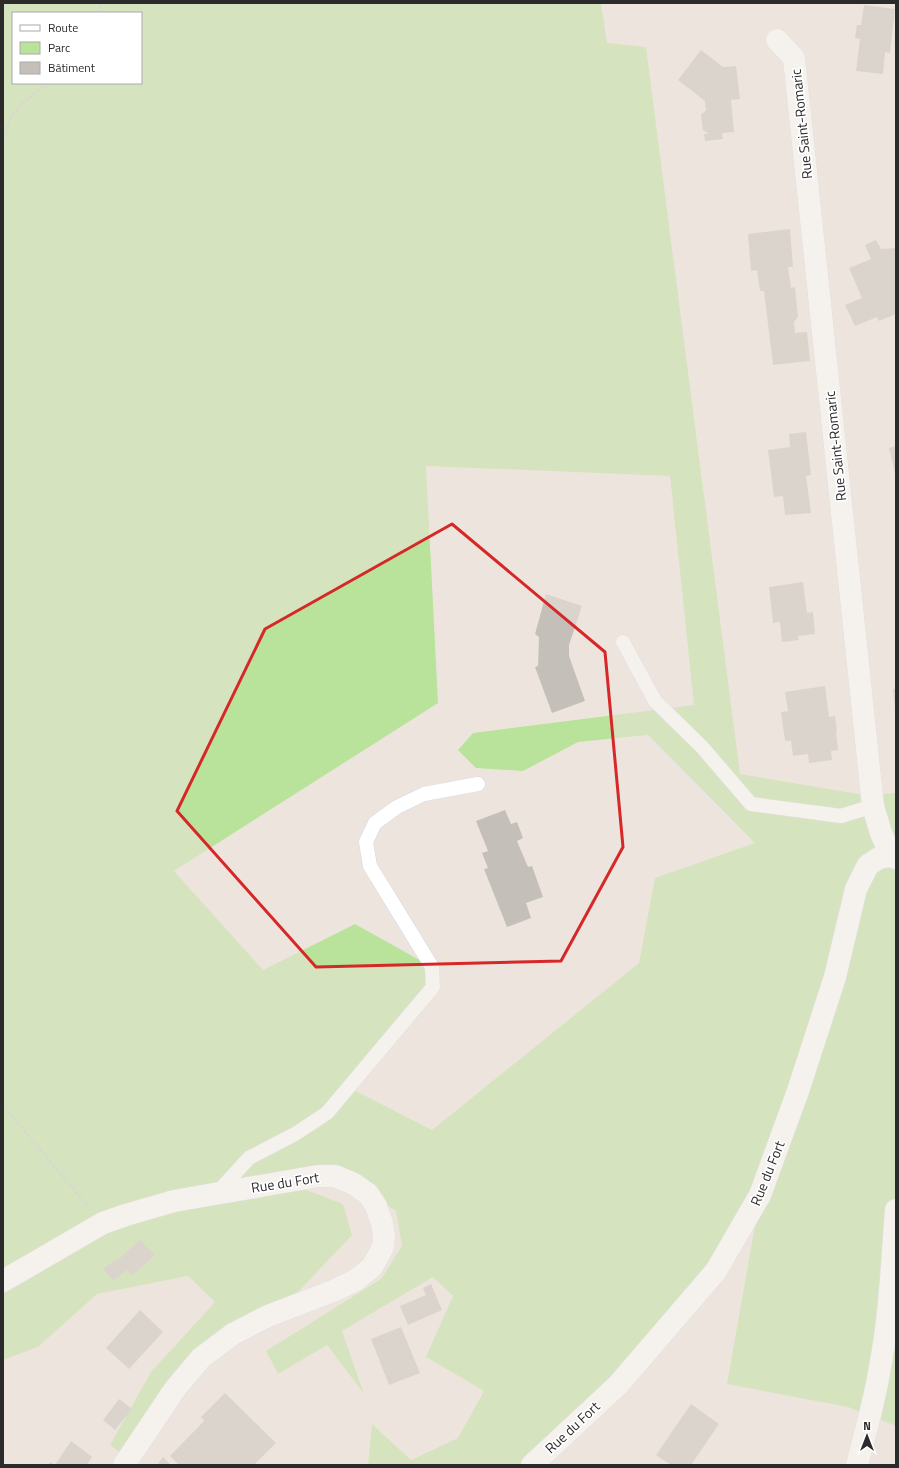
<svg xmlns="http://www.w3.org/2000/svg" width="899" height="1468" font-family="'Titillium Web',sans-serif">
<rect width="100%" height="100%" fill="#ede5dd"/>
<path fill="#b9e39a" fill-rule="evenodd" d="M3 3H601L607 43 646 47 740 774 864 795 896 793V1426L848 1407 727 1384 760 1197 716 1272 532 1465H368L372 1424 411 1460 458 1438 484 1391 426 1357 453 1296 433 1277 342 1331 364 1394 327 1345 278 1374 266 1351 381 1279 402 1246 396 1211 354 1185 286 1182 343 1204 352 1235 298 1292 230 1324 122 1454 110 1445 151 1372 215 1302 188 1276 97 1294 38 1347 3 1360ZM13 13H141V83H13ZM426 466 670 476 694 705 473 733 458 750 476 768 523 771 578 742 648 735 755 843 655 878 639 963 432 1130 348 1087 433 987 432 967 355 924 263 970 174 871 438 703Z"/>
<g fill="#c5bfba">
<path d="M864 5 895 9 890 53 885 52 883 74 856 71 860 39 855 38 857 25H861Z"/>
<path d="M701 50 723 67 736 66 740 99 731 100 734 132 722 133 723 139 705 141 704 134H709L703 130 701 115 706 110 705 101 678 80Z"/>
<path d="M790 229 793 267H788L791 288 795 287 798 317 794 322 795 333 807 332 810 361 773 365 764 291H760L757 270 751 271 748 234Z"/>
<path d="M876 240 881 249 896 248V314L879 321 877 317 855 326 845 305 862 298 849 268 871 259 865 245Z"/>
<path d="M806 432 811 475 806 476 811 513 785 515 783 496 774 497 768 450 790 447 789 434Z"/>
<path d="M896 446V474H895L889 448Z"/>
<path d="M803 582 807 613 813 612 815 634 798 636 799 640 782 642 780 622 773 623 769 587Z"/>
<path d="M546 594 582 606 569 645V656L585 701 552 713 535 667 538 666 539 637 535 634Z"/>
<path d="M825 686 829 717 835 716 837 731H836L838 750 831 751 832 760 809 763 808 754 793 756 791 741H785L781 712 788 711 785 692Z"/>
<path d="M893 689H896V708H895Z"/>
<path d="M505 810 511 824 517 822 523 838 517 841 528 867 532 866 543 897 526 903 531 918 507 927 484 869 488 868 482 853 488 851 476 821Z"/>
<path d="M140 1240 155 1255 132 1276 127 1270 113 1281 103 1269 118 1258 119 1259Z"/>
<path d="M431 1284 442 1310 408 1325 400 1306 426 1295 423 1288Z"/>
<path d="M140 1310 163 1332 129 1369 106 1348Z"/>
<path d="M401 1327 420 1373 389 1385 371 1339Z"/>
<path d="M225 1393 276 1443 254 1465H179L170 1456 204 1421 201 1417Z"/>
<path d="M119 1399 132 1409 115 1430 103 1420Z"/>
<path d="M691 1404 719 1424 691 1465H671L656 1455Z"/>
<path d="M71 1441 92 1457 87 1465H48L50 1462 55 1465Z"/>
<path d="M163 1457 171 1465H157Z"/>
</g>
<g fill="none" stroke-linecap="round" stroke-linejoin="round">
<defs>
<g id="service">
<path d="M623 642 655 701 702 747 751 804 841 816 873 806"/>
<path d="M218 1192 249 1158 295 1134 327 1113 433 987 432 967 370 866 366 842 375 823 397 807 424 794 478 784"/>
</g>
<path id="minor" d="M777 40 794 58 873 806 881 833 891 856"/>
<g id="tertiary">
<path d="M3 1281 103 1223 126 1215 174 1201 318 1176H335L354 1184 368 1194 376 1206 382 1223 384 1237 383 1247 372 1267 356 1280 333 1291 268 1316 233 1334 201 1358 175 1389 124 1465"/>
<path d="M532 1465 618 1385 716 1271 760 1195 798 1091 835 977 856 889 868 865 879 858 891 856 896 858"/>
<path d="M857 1465C865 1433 875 1400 880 1367 890 1315 892 1262 896 1210"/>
</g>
</defs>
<use href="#service" stroke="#d3d7e4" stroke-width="15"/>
<use href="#minor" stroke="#d3d7e4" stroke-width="23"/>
<use href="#tertiary" stroke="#d3d7e4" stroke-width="23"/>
<g stroke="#c4c4c4" stroke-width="2.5" stroke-dasharray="3 2" stroke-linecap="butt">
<path d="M99 13 100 3"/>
<path d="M3 138 10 120 21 104 49 83"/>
<path d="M3 1109 11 1115 88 1206"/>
</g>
<use href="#service" stroke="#fff" stroke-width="14"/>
<use href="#minor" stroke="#fff" stroke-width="22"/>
<use href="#tertiary" stroke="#fff" stroke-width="22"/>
</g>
<path d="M0 0H899V1468H0ZM452 524 605 652 623 847 561 961 316 967 177 811 265 629Z" fill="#ede5dd" fill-opacity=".55" fill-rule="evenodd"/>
<path fill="none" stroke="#d62828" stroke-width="3" stroke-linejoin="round" d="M452 524 605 652 623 847 561 961 316 967 177 811 265 629Z"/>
<g text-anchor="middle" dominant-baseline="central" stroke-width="3.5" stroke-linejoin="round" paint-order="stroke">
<g font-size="14" fill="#2b2b2b" stroke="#fff">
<text transform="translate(801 124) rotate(-96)">Rue Saint-Romaric</text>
<text transform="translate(835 446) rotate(-96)">Rue Saint-Romaric</text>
<text transform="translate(767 1173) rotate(-68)">Rue du Fort</text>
<text transform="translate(285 1182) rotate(-9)">Rue du Fort</text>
<text transform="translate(572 1427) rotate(-43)">Rue du Fort</text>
</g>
</g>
<rect width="899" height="1468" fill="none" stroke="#2b2b2b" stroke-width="8"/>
<rect x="12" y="12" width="130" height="72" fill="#ffffff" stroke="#aaaaaa"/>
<rect x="20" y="25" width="20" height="6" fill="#ffffff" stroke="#aaaaaa"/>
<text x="48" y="32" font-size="12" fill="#2b2b2b">Route</text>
<rect x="20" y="42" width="20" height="12" fill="#b9e39a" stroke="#aaaaaa"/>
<text x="48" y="52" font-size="12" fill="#2b2b2b">Parc</text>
<rect x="20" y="62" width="20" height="12" fill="#c5bfba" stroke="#aaaaaa"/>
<text x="48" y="72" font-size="12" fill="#2b2b2b">Bâtiment</text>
<g transform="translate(867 1436)" stroke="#ffffff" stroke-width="3" paint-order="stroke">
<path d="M0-3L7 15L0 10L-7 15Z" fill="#2b2b2b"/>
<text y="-6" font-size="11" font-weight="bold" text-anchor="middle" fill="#2b2b2b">N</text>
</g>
</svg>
